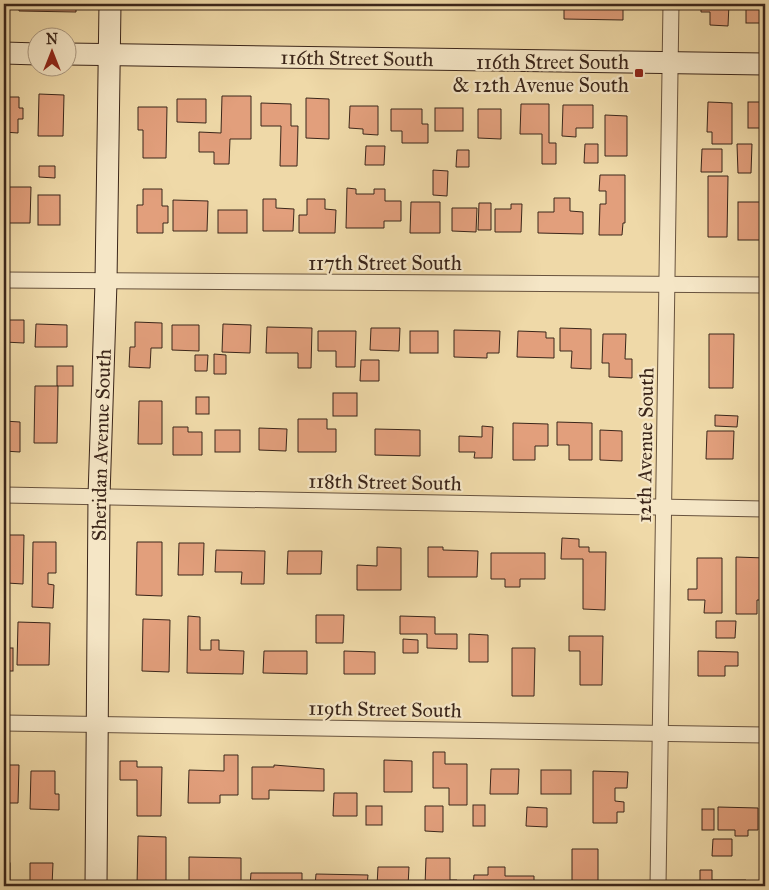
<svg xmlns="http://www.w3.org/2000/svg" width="769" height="890" font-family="'IM FELL Great Primer',serif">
<rect width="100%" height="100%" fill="#efd9a8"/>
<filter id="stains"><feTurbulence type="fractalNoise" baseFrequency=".004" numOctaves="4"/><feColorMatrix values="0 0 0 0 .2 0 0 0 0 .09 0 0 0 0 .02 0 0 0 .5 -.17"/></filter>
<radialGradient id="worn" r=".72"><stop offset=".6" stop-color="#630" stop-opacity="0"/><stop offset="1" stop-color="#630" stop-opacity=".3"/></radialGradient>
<g fill="#e29f7c" stroke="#3b261a">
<path d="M19 4H76V12L19 11Z"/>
<rect x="232" y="4" width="41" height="3"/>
<path d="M392 4H445V6L392 5Z"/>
<path d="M462 4H512V7L462 6Z"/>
<path d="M524 4H554V8L524 7Z"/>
<path d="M564 4H623V20L564 19Z"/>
<path d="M701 4H729L728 26 710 25V12H701Z"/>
<rect x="746" y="4" width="19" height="19"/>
<path d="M39 94 64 95 63 136H38Z"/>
<path d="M222 96H251V139H230L229 164H214V152H199V132L221 133Z"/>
<path d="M4 97H19V108H23V119H18V133L4 132Z"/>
<path d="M306 98 329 99V139L306 138Z"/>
<path d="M177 99H206V123L177 122Z"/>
<path d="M708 102 732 103V144H712V132H707Z"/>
<rect x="748" y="102" width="17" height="26"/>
<path d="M261 103 291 104V126H298L297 166H280L281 126H261Z"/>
<path d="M521 104H549V143H556V164H542V134H520Z"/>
<path d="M563 105H593V128H576V137L562 136Z"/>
<path d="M350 106H378V135L363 134V129L349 128Z"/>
<path d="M138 107H167L166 158H143V130H138Z"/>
<rect x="435" y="108" width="28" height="23"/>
<path d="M391 109H422V124H428V143H402V131H391Z"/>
<path d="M478 109H501V139L478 138Z"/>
<path d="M605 115 627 116V156H605Z"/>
<path d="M585 144H598V163H584Z"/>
<path d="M737 144H752L751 173H738Z"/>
<path d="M366 146H385L384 165H365Z"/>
<path d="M702 149H722V172H701Z"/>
<path d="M457 150H469V167H456Z"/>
<path d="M39 166H55V178L39 177Z"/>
<path d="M433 170 448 171 447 196 433 195Z"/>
<path d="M600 175H625V223H623L622 235H599L600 204H606V191H599Z"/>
<path d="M708 176H728L727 237H708Z"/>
<path d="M4 187H31L30 223H4Z"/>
<path d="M347 188 356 189V194H374V189H385V201H401V221H384V228H346Z"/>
<path d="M143 189H162V206H168V223H163V233H137V205H143Z"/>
<rect x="38" y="195" width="22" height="30"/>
<path d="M554 198H570V211L583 212V234L538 233V212H554Z"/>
<path d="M263 199H276V208L294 209 293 231H263Z"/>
<path d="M307 199H325V209L336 210 335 233H299V215H307Z"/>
<path d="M173 200 208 201 207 231H173Z"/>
<path d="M411 202H440V233H410Z"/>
<rect x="738" y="202" width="27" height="38"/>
<path d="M479 203H491V230H478Z"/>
<path d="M511 204H522L521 232H495V209H511Z"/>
<path d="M452 208H477L476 232 452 231Z"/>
<rect x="218" y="210" width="29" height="23"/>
<path d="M4 320H24V343L4 342Z"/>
<path d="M135 322 162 323V348H151L150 368 129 367 130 347H135Z"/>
<path d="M36 324 67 325V347H35Z"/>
<path d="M223 324 251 325 250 353 222 352Z"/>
<path d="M172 325H199V351L172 350Z"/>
<path d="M267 327 312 328 311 368H298V353H266Z"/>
<path d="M371 328H400L399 351 370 350Z"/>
<path d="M560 328 591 329V369L571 368 572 351H560Z"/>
<path d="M454 330 500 331 499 353H487V358L454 357Z"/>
<path d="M318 331H356L355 367H336V351H318Z"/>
<rect x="410" y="331" width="28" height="22"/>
<path d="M518 331 546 332V338H554V358L517 357Z"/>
<path d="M603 334H626L625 359H632V378L609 377V363H602Z"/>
<path d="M709 334H734L733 388H709Z"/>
<path d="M214 354 226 355V374H214Z"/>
<path d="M195 355H208L207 371H195Z"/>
<path d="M361 360H379V381H360Z"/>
<rect x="57" y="366" width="16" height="20"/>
<path d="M35 386H58L57 443H34Z"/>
<rect x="333" y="393" width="24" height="23"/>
<rect x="196" y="397" width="13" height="17"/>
<path d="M139 401H162V444H138Z"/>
<path d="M715 415 738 416 737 427 715 426Z"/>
<path d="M298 419H327V429H336V452H298Z"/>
<path d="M4 421 20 422V452L4 451Z"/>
<path d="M557 422 592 423V460H569V445H557Z"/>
<path d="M513 423 548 424V446H535V460H513Z"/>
<path d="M482 426 493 427 492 458H474L475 452H459V436L482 437Z"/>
<path d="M173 427H188V432H202V455H173Z"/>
<path d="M259 428 287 429 286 451 259 450Z"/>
<path d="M375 429 420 430V456L375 455Z"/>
<rect x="215" y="430" width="25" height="22"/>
<path d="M600 430 622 431V461L600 460Z"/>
<path d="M707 431H734L733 459H706Z"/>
<path d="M4 535H24L23 584 7 583V606H4Z"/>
<path d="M562 538 579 539V547H589V552H606L605 610 583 609V559H561Z"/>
<path d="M33 542H56V573H48V584L54 585 53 608 32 607Z"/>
<path d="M137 542H162V596L136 595Z"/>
<path d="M179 543H204L203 575H178Z"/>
<path d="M377 547 401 548V590H357V565L377 566Z"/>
<path d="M428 547H443V550L478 551 477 577H428Z"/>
<path d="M216 550 265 551 264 584H241L242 572H215Z"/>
<path d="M288 551H322L321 574H287Z"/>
<path d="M491 553H545V579H520V587H505V579H491Z"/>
<path d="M736 557 765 558 764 600H757V614H736Z"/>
<path d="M697 558H722V613H704L705 600H688V589H697Z"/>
<path d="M316 615H344L343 643H316Z"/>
<path d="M188 616 200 617V650H211V640H219V650L244 651 243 674 187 673Z"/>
<path d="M400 616 435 617V634H457V649L427 648V634H400Z"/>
<path d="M143 619 170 620 169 672 142 671Z"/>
<path d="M716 621H736L735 638H716Z"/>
<path d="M18 622 50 623 49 665H17Z"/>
<path d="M469 634 488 635V662H469Z"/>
<path d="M569 636H603L602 685H580V651H569Z"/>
<path d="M403 639 418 640V653H403Z"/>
<rect x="4" y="648" width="9" height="23"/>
<path d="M512 648H535L534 696H512Z"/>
<path d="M264 651H307V674L263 673Z"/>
<path d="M344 651 375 652V674H344Z"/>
<path d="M698 651 738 652V666H725V676H698Z"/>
<path d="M433 752H445V764H467V805H449V788H433Z"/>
<path d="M224 755H238V795H220V803H188L189 770 224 771Z"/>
<path d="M384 760 412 761V792H384Z"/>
<path d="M120 761H137V767H162L161 816H137V780H120Z"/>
<path d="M4 765H19L18 803H6L7 793H4Z"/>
<path d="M274 765 324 769V791L269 790V799H252V767H274Z"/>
<path d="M491 769H519L518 794H490Z"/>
<rect x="541" y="770" width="30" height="24"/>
<path d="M31 771H55V794H59V810L30 809Z"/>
<path d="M593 771 628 772 627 788H615V801L624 802V812H617V823H593Z"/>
<path d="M334 793H357V816H333Z"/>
<rect x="473" y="805" width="12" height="21"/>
<rect x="366" y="806" width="16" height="19"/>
<path d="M425 806H443V832L425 831Z"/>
<path d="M527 807 547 808V827L526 826Z"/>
<path d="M718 807 758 808V830H748V836H735V830H718Z"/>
<rect x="702" y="809" width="12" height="21"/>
<path d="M138 836 166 837V886H137Z"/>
<path d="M713 839H732V856H712Z"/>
<path d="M572 849H598V881H612V886H572Z"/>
<path d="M189 857 241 858V886H221V882H213V886H189Z"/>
<path d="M426 858H450V880H457V886H425Z"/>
<rect x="4" y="863" width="6" height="23"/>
<path d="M30 863H53L52 886H30Z"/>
<path d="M378 867H409L408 886H377Z"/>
<path d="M488 867H505V876H534V881H545V886H473L474 875H488Z"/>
<path d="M700 870H712V880H746V886H700Z"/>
<path d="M251 873H302V886H250Z"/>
<path d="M316 874 368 875 367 886H315Z"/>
</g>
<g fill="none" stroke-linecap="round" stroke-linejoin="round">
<defs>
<g id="street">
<path d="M4 280 765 285"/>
<path d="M4 495 765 509"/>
<path d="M4 723 765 735"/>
<path d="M658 886 671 4"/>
</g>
<g id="secondary">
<path d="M4 53 38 54"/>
<path id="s1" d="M68 54 765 64"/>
<path id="s2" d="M96 886 99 496 106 282 110 4"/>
</g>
</defs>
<use href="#street" stroke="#68533e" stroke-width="17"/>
<use href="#secondary" stroke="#3b261a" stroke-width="23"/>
<use href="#street" stroke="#f5e6c6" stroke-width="15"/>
<use href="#secondary" stroke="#f5e6c6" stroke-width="21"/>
</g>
<rect fill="#8f2418" stroke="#f5e6c6" stroke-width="2" x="634" y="68" width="10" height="10" rx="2.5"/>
<g text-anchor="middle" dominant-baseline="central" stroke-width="4.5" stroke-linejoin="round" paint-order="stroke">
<g font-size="20" fill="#3b261a" stroke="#f5e6c6">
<text stroke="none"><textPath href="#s1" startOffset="289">116th Street South</textPath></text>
<text x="385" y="263">117th Street South</text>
<text stroke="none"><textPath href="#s2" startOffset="441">Sheridan Avenue South</textPath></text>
<text transform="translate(645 445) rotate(-89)">12th Avenue South</text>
<text transform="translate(385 482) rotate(1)">118th Street South</text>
<text transform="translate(385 709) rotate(1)">119th Street South</text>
</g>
<g font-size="20" fill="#3b261a" stroke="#f5e6c6" text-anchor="end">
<text x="629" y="62">116th Street South<tspan x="629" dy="23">&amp; 12th Avenue South</tspan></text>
</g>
</g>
<rect width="769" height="890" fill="none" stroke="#efd9a8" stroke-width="20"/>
<rect x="5" y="5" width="759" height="880" fill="none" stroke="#3b261a" stroke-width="2.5"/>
<rect x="10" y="10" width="749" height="870" fill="none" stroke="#3b261a"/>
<g transform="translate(52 52)"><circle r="24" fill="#f5e6c6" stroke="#ab9981"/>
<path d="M0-4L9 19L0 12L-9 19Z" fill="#8f2418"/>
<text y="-8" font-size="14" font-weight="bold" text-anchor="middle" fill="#3b261a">N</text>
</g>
<rect width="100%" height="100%" filter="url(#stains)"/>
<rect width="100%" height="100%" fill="url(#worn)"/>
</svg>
